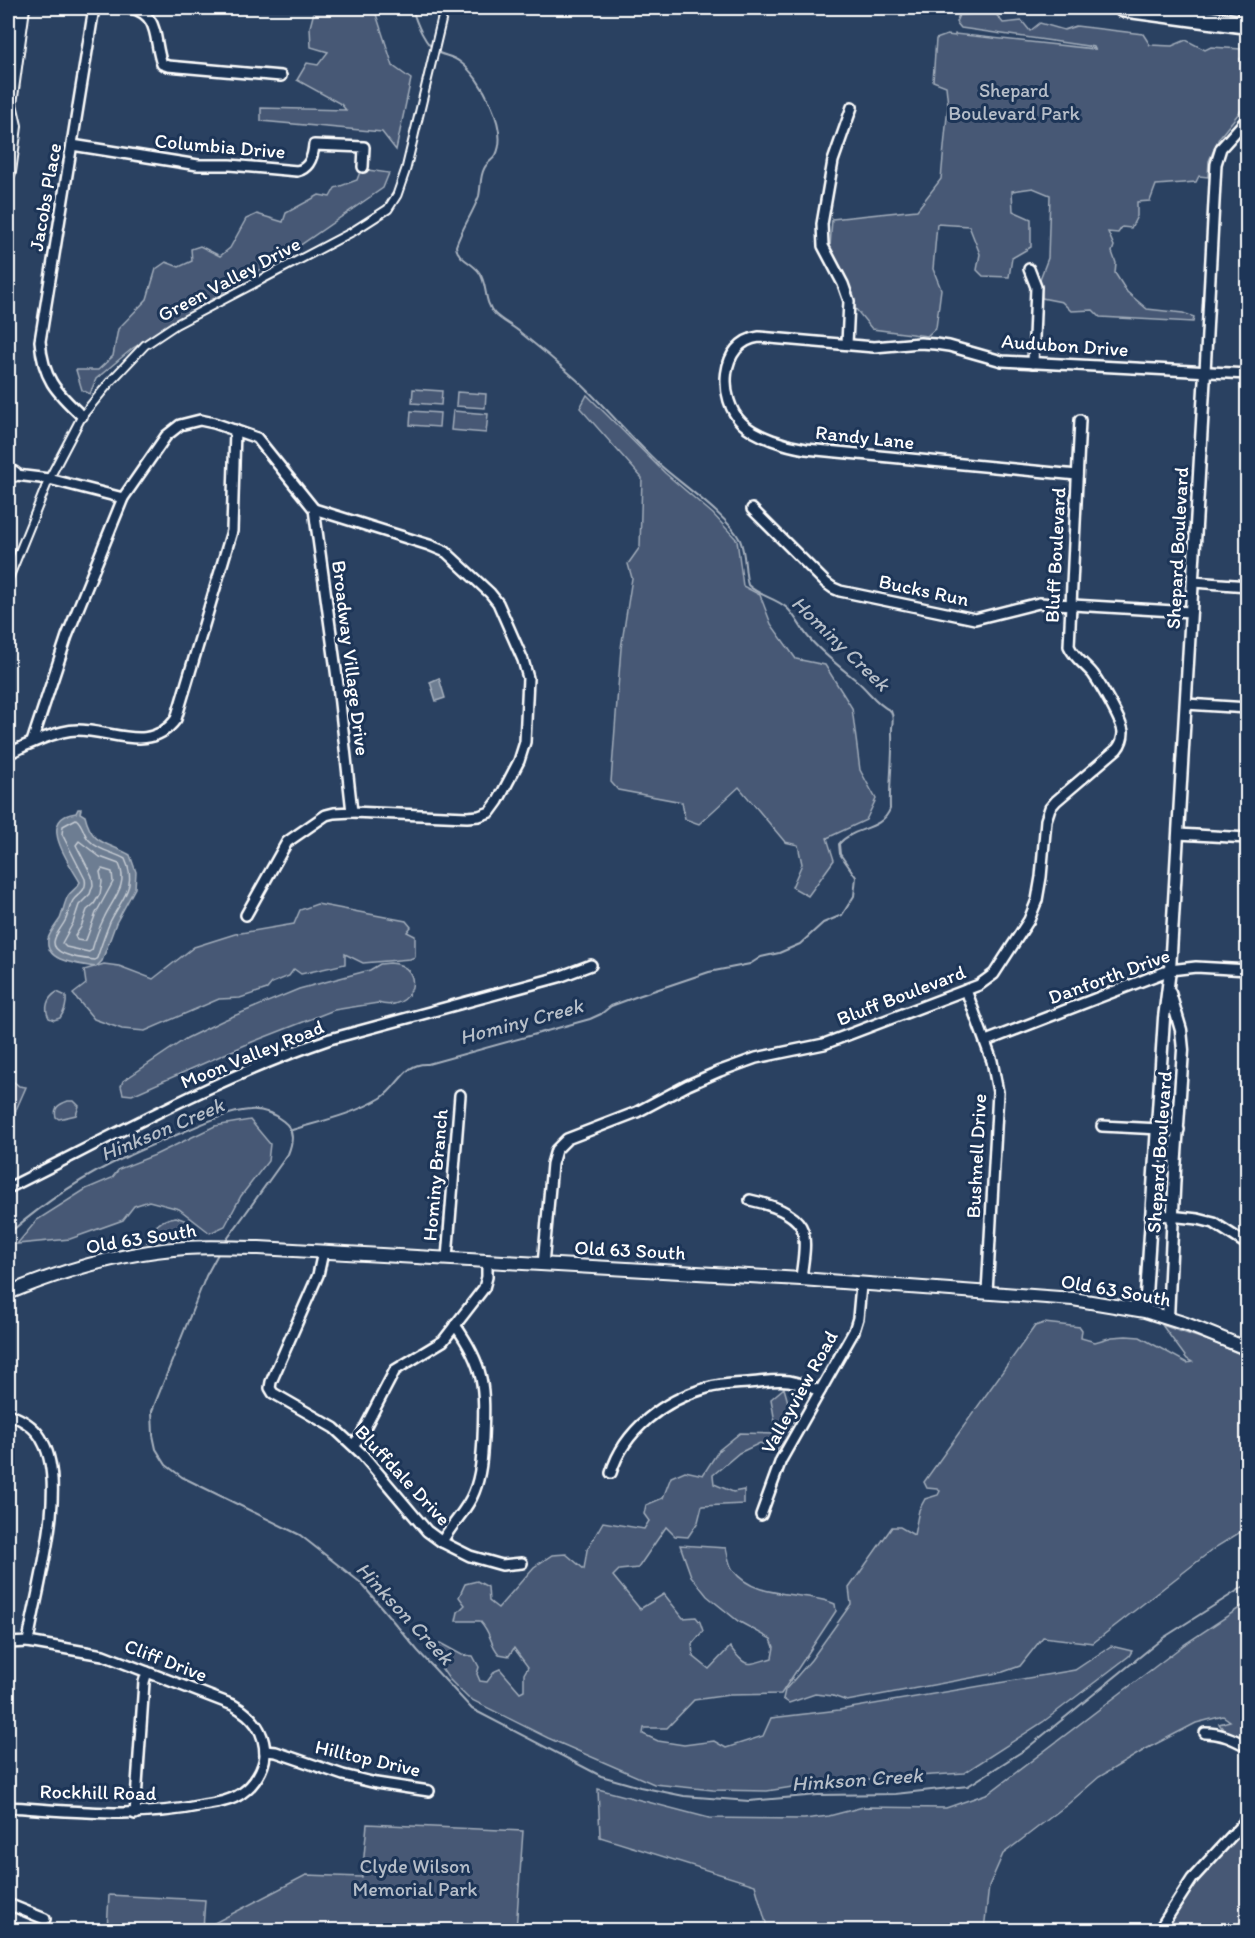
<svg xmlns="http://www.w3.org/2000/svg" width="1255" height="1938" font-family="Itim,sans-serif">
<rect width="100%" height="100%" fill="#2a4161"/>
<filter id="ink" filterUnits="userSpaceOnUse"><feTurbulence type="fractalNoise" baseFrequency=".0167" numOctaves="2"/><feDisplacementMap in="SourceGraphic" scale="12" xChannelSelector="R" yChannelSelector="G"/><feConvolveMatrix kernelMatrix="1 2 1 2 8 2 1 2 1" color-interpolation-filters="sRGB"/></filter>
<g filter="url(#ink)">
<g fill="#465975" stroke="#a2acba" stroke-width="1.5">
<path d="M315 8H374L393 66 411 79 396 150 382 132 261 121V108L346 110 341 104 297 80 307 63 318 65 328 52 311 47 310 27Z"/>
<path d="M995 13 1003 23 1022 21 1030 31 1040 23 1064 30 1076 26 1143 34 1150 45 1172 46 1186 40 1205 50 1211 47 1241 49 1242 57 1240 59 1247 67V103L1219 138 1209 161 1208 177 1199 176 1196 182 1156 185 1150 201 1137 202V216L1131 228 1122 227 1118 233 1108 232 1114 246 1112 252 1116 263 1115 273 1127 292 1147 309 1183 313 1194 317 1193 322 1100 317 1093 310 1071 311 1062 302 1042 298 1040 279 1048 258 1050 195 1033 188 1012 191 1013 211 1031 219V247L1012 258 1009 277 983 276 977 270 980 254 969 226 937 224 933 269 941 289 936 328 927 336 872 329 855 308 845 275 830 247 832 219 917 210 941 179 948 105 946 86 933 81 936 39 947 35 955 36V34L1095 49 1094 47 961 28 956 22 959 15Z"/>
<path d="M361 169 389 173 383 188 299 246 133 348 96 379 90 394 82 390 76 370H98L113 356 118 329 147 299 156 269 166 262 179 267 192 261 191 249 200 246 220 256 230 248 246 219 257 214 283 222 286 213 319 195 330 197 335 188 357 180Z"/>
<path d="M413 389 442 391 441 405 412 403Z"/>
<path d="M457 392 486 394 485 408 456 406Z"/>
<path d="M587 395 665 473 713 514 737 540 743 586 760 595 771 624 796 659 825 665 852 708 860 770 876 799 866 820 827 838 834 860 808 896 792 887 802 864 798 845 785 842 739 787 699 824 685 819 682 802 618 790 611 782 621 648 632 578 628 564 640 547 642 478 580 408Z"/>
<path d="M411 411 440 413 439 427 410 425Z"/>
<path d="M453 411 488 414 486 433 451 430Z"/>
<path d="M317 904 406 921 411 927 407 932 415 936V957L410 959 363 963 345 954V964L301 974 294 969 289 976 272 983 267 989 240 998 219 999 145 1031 122 1029 94 1019 73 994 86 984 84 970 104 964 119 966 153 979 194 947 235 934 294 924 300 910Z"/>
<path d="M390 963C427 965 415 1014 378 1003L334 1010 252 1042 132 1095 123 1094 121 1086 123 1081 187 1038 224 1020 299 989 370 970 380 964Z"/>
<path d="M57 992 66 996C67 1005 65 1011 60 1018L54 1020 49 1018C44 1008 47 998 57 992Z"/>
<path d="M8 1077 19 1086 26 1087 8 1128Z"/>
<path d="M68 1101H74L79 1106 76 1115 59 1119 56 1117C53 1107 60 1104 68 1101Z"/>
<path d="M250 1120 270 1144 268 1161 241 1196 225 1226 210 1233 179 1209 149 1201 134 1206 123 1220 70 1239 17 1244 37 1220 86 1189 112 1178 119 1169 155 1155 215 1126Z"/>
<path d="M176 1217 187 1221 196 1236 147 1242C153 1227 160 1219 176 1217Z"/>
<path d="M1044 1323 1080 1327 1082 1330 1081 1338 1095 1342 1112 1337 1126 1336 1140 1337 1187 1363 1192 1362 1187 1359 1162 1325 1212 1342 1247 1357V1528L1216 1547 1093 1643 1043 1637 1020 1666 1003 1672 847 1701 833 1696 815 1694 789 1703 783 1699 785 1690 811 1660 851 1604 849 1588 892 1527H900L914 1535 919 1510 925 1499 938 1495 940 1491 937 1489 927 1488 924 1482 1035 1326Z"/>
<path d="M784 1388 795 1427 777 1450 760 1443 739 1453 713 1475 714 1484 733 1492 744 1490V1504L702 1506 698 1522 688 1537 675 1536 666 1527 638 1568 619 1570 613 1576 640 1609 664 1594 683 1618 696 1617 700 1622 703 1631 692 1644 693 1656 709 1669 730 1647C747 1669 746 1665 772 1658L774 1647 771 1639 738 1621 707 1596 691 1576 680 1545 726 1548C728 1555 729 1565 733 1570 755 1601 805 1590 835 1604L836 1611 781 1694 729 1695 694 1700 667 1728H644L643 1734 658 1741 684 1745 714 1741 726 1748 763 1736 771 1718 839 1710 1075 1670 1111 1646 1132 1651 1129 1656 1043 1722 964 1773 824 1782 767 1791 713 1790 654 1784 548 1738 468 1698 449 1679 431 1653 440 1643 462 1655 473 1656 479 1667 477 1674 480 1681 487 1682 495 1671 500 1669 520 1692 524 1690V1674L528 1667 514 1648 509 1656 499 1654C489 1643 492 1634 480 1621H456L458 1612 465 1605 459 1597 465 1584 477 1581 488 1587 489 1601 498 1608 534 1567 552 1555 566 1554 584 1569 587 1550 603 1522 644 1529 649 1521 644 1514 646 1505 663 1498 671 1477 685 1471 703 1475 719 1450 740 1433 777 1434 771 1399Z"/>
<path d="M1247 1603V1742L1223 1729 1219 1724 1230 1721 1223 1716 1196 1723 1146 1749 1099 1777 1068 1804 1003 1854 989 1886 984 1930H768L755 1885 600 1837 598 1789 709 1818 804 1819 829 1816 863 1807 946 1808 989 1793 1185 1644Z"/>
<path d="M1247 1823V1930H1164L1194 1881Z"/>
<path d="M367 1824 523 1831 516 1930H107L109 1895 205 1900 203 1929 306 1875 362 1877Z"/>
</g>
<g fill="#6d7d92" stroke="#a7b1be" stroke-width="1.5">
<path d="M439 678 445 698 436 701 430 682Z"/>
<path d="M78 809H81L80 813 85 816C92 846 108 842 130 855L136 872 135 888 116 923 102 961 96 967C81 964 44 963 48 939 50 932 56 925 60 919 63 912 64 903 68 896 72 890 77 889 80 882 69 863 36 818 76 813Z"/>
</g>
<g fill="none" stroke-linecap="round" stroke-linejoin="round">
<g stroke="#c5cbd3" stroke-width="1.5">
<path d="M76 819C83 824 83 834 89 840 99 851 113 852 125 859 138 887 121 899 110 922 105 934 101 946 97 958L95 960C84 959 53 956 54 942 55 934 62 927 65 921 69 914 69 904 75 898 81 892 87 889 85 879L62 834 63 826Z"/>
<path d="M79 841 100 857 119 864C129 885 112 900 104 918 99 928 95 939 92 950L89 952 66 947 62 943 73 923 79 905 90 894 93 885 92 876 76 845Z"/>
<path d="M102 869 112 872 113 882 96 913 86 940 83 941 77 940 75 936 81 927 87 910 94 904 100 894 102 882 100 872Z"/>
</g>
<g stroke="#a7b1be" stroke-width="2">
<path d="M292 1130C322 1121 354 1114 381 1098 399 1087 404 1062 428 1064L590 1019 601 1014 611 1006 638 996 709 972 750 964 761 957 779 953 800 944 823 923 842 915 854 896 856 877 840 854 839 844C852 827 882 831 890 809 889 784 893 759 892 734 891 725 895 719 891 711 876 704 869 691 857 681 840 667 823 654 809 638 801 629 797 618 787 608 776 598 759 596 748 585 744 571 746 554 740 540 728 516 681 484 660 465 631 438 606 407 577 380 559 364 540 348 521 333 513 326 502 321 495 314 483 302 488 284 479 272 472 262 457 259 456 246 462 228 473 213 479 196 481 187 480 176 484 169 486 163 493 160 496 155 509 129 481 77 460 62 454 57 446 56 439 53 425 46 416 22 412 8"/>
<path d="M8 1234C43 1204 83 1176 126 1157 144 1148 162 1141 181 1133 200 1125 229 1111 250 1110 262 1109 274 1114 283 1121 295 1130 293 1142 288 1154L225 1242"/>
<path d="M219 1252 206 1276 152 1411 153 1435 156 1449 166 1465 182 1477 300 1535 361 1583 418 1651 472 1709 601 1776 640 1787 684 1796 749 1801 818 1795 895 1794 968 1786 1026 1749 1163 1638 1248 1584"/>
</g>
<defs>
<path id="pedestrian" d="M8 580 49 479 82 416 110 382 145 345 175 325 352 232 388 209 397 195 406 169 444 10"/>
<g id="minor">
<path d="M131 8C161 16 153 40 162 64L168 66 281 76"/>
<path d="M72 145 198 165H230L297 171C310 168 313 156 314 145L364 147 363 167"/>
<path d="M1029 269 1036 287 1033 363"/>
<path d="M847 344 849 301 843 284 823 246 822 224 833 161 852 107"/>
<path d="M1205 372 1216 164 1221 148 1248 118"/>
<path d="M82 416C55 391 43 378 40 341L94 8"/>
<path d="M8 474 49 479 123 498"/>
<path d="M1077 475 806 449C787 446 756 437 742 423 718 400 719 342 759 337L874 347 920 343 935 344 949 346 1002 361 1248 374"/>
<path d="M314 509 429 545 446 552 490 593 498 603 523 660 528 678 525 742 519 761 498 801 490 812 479 816 467 817 352 812"/>
<path d="M752 509 826 583 833 588 840 591 975 619 1039 603 1191 612"/>
<path d="M1193 582 1248 586"/>
<path d="M1186 704 1248 708"/>
<path d="M32 742 67 636 123 498 166 436 180 425 200 420 214 423 257 438 314 509 338 685 352 812 334 813 326 815 287 842 246 915"/>
<path d="M8 754C25 745 58 730 77 730 113 730 150 754 176 719L232 531 235 430"/>
<path d="M1178 834 1248 838"/>
<path d="M966 990 992 1061 998 1092 987 1293"/>
<path d="M986 1041 1170 970 1196 967 1248 970"/>
<path d="M1102 1126 1179 1130"/>
<path d="M8 1188C113 1136 218 1077 330 1039L559 977 591 965"/>
<path d="M750 1200C768 1204 797 1212 803 1231 807 1246 802 1265 801 1279"/>
<path d="M1151 1214 1198 1219 1214 1223 1248 1245"/>
<path d="M323 1252 318 1275 271 1382 270 1388 273 1393 334 1428 362 1454 427 1531 442 1542 470 1556 502 1565 522 1563"/>
<path d="M447 1258 460 1095"/>
<path d="M543 1265 552 1164 556 1150 567 1139 637 1112 688 1085 720 1071 756 1058 824 1044 979 985 994 974 1029 920 1037 900 1041 877 1046 820 1050 808 1056 801 1117 749C1121 744 1123 739 1123 732 1122 721 1100 684 1093 674 1085 664 1074 658 1069 646L1080 420"/>
<path d="M8 1414C22 1419 36 1427 43 1442 68 1488 36 1591 28 1642L8 1643"/>
<path d="M353 1445 360 1437 395 1370 443 1341 484 1288 487 1277V1262"/>
<path d="M611 1473C624 1430 664 1400 707 1388 720 1384 734 1384 748 1383 762 1382 776 1379 789 1381 800 1383 810 1387 820 1391"/>
<path d="M761 1515 781 1460 854 1331 858 1318 861 1285"/>
<path d="M442 1542C451 1524 467 1511 474 1492 481 1475 482 1456 483 1438 485 1387 485 1367 455 1325"/>
<path d="M1205 1733C1221 1733 1234 1739 1248 1747"/>
<path d="M265 1751 276 1752 343 1775 376 1783 429 1791"/>
<path d="M8 1807C75 1811 137 1819 203 1805 217 1803 231 1801 242 1793 254 1785 264 1769 265 1755 265 1731 253 1716 233 1705L103 1655 28 1642"/>
<path d="M135 1814 144 1682 147 1672"/>
<path d="M8 1904 45 1919"/>
<path d="M1159 1930 1192 1879 1248 1818"/>
</g>
<g id="tertiary">
<path d="M1145 1311 1164 1018 1170 970 1205 372"/>
<path d="M1168 1318 1175 1170 1183 1050 1181 1030 1170 993"/>
</g>
<path id="secondary" d="M8 1293C64 1270 124 1252 185 1248 210 1246 234 1248 259 1248L801 1279 1073 1299 1145 1311 1186 1324 1248 1349"/>
<g id="primary">
<path d="M8 172 14 126 9 104 22 8"/>
<path d="M8 471 14 474"/>
</g>
<path id="motorway" d="M1122 8 1248 25"/>
</defs>
<use href="#pedestrian" stroke="#fff" stroke-width="11"/>
<use href="#minor" stroke="#fff" stroke-width="14"/>
<use href="#tertiary" stroke="#fff" stroke-width="15"/>
<use href="#secondary" stroke="#fff" stroke-width="16"/>
<use href="#primary" stroke="#fff" stroke-width="18"/>
<use href="#motorway" stroke="#fff" stroke-width="21"/>
<use href="#pedestrian" stroke="#1d3557" stroke-width="7"/>
<use href="#minor" stroke="#1d3557" stroke-width="9"/>
<use href="#tertiary" stroke="#1d3557" stroke-width="10"/>
<use href="#secondary" stroke="#1d3557" stroke-width="12"/>
<use href="#primary" stroke="#1d3557" stroke-width="14"/>
<use href="#motorway" stroke="#1d3557" stroke-width="16"/>
</g>
</g>
<g text-anchor="middle" dominant-baseline="central" stroke-width="6" stroke-linejoin="round" paint-order="stroke">
<g font-size="20" fill="#b5bdc8" stroke="#1d3557">
<text x="1014" y="90">Shepard<tspan x="1014" dy="23">Boulevard Park</tspan></text>
<text x="415" y="1866">Clyde Wilson<tspan x="415" dy="23">Memorial Park</tspan></text>
</g>
<g font-size="20" fill="#fff" stroke="#1d3557">
<text transform="translate(220 146) rotate(5)">Columbia Drive</text>
<text transform="translate(45 197) rotate(-80)">Jacobs Place</text>
<text transform="translate(229 279) rotate(-28)">Green Valley Drive</text>
<text transform="translate(1065 345) rotate(4)">Audubon Drive</text>
<text transform="translate(865 437) rotate(6)">Randy Lane</text>
<text transform="translate(1177 548) rotate(-87)">Shepard Boulevard</text>
<text transform="translate(1055 555) rotate(-87)">Bluff Boulevard</text>
<text transform="translate(924 590) rotate(12)">Bucks Run</text>
<text transform="translate(351 658) rotate(83)">Broadway Village Drive</text>
<text transform="translate(1109 976) rotate(-20)">Danforth Drive</text>
<text transform="translate(901 995) rotate(-21)">Bluff Boulevard</text>
<text transform="translate(252 1054) rotate(-22)">Moon Valley Road</text>
<text transform="translate(1159 1152) rotate(-86)">Shepard Boulevard</text>
<text transform="translate(976 1156) rotate(-87)">Bushnell Drive</text>
<text transform="translate(435 1175) rotate(-85)">Hominy Branch</text>
<text transform="translate(141 1238) rotate(-9)">Old 63 South</text>
<text transform="translate(630 1250) rotate(3)">Old 63 South</text>
<text transform="translate(1116 1290) rotate(10)">Old 63 South</text>
<text transform="translate(799 1392) rotate(-61)">Valleyview Road</text>
<text transform="translate(403 1475) rotate(47)">Bluffdale Drive</text>
<text transform="translate(166 1660) rotate(21)">Cliff Drive</text>
<text transform="translate(368 1758) rotate(13)">Hilltop Drive</text>
<text transform="translate(98 1792) rotate(1)">Rockhill Road</text>
</g>
<g font-size="21" font-style="italic" fill="#b6bec8" stroke="#1d3557">
<text transform="translate(841 643) rotate(44)">Hominy Creek</text>
<text transform="translate(521 1021) rotate(-15)">Hominy Creek</text>
<text transform="translate(162 1129) rotate(-23)">Hinkson Creek</text>
<text transform="translate(405 1613) rotate(47)">Hinkson Creek</text>
<text transform="translate(857 1779) rotate(-4)">Hinkson Creek</text>
</g>
</g>
<rect width="1255" height="1938" fill="none" stroke="#1d3557" stroke-width="30"/>
<rect x="15" y="15" width="1225" height="1908" fill="none" stroke="#fff" stroke-width="2" filter="url(#ink)"/>
</svg>
